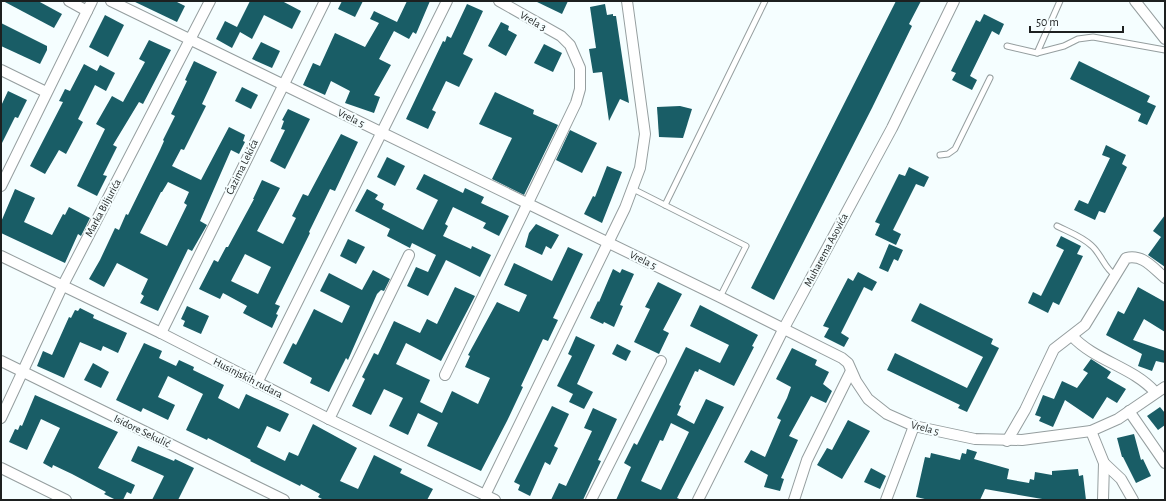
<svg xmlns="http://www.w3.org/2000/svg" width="1166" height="501" font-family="'Alegreya Sans',sans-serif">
<rect width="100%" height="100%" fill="#f5feff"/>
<g fill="#195d66" fill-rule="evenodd">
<path d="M3 1H38L62 14 54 28Z"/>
<path d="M133 1H175L185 6 177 22Z"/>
<path d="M250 1H282L301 11 292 29 264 15 252 39 240 32 232 48 216 39 225 21 237 27Z"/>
<path d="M342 1H363L355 17 338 9Z"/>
<path d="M407 1H430L416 34 413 32 409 39 394 31 379 59 391 65 374 95 380 97 374 113 345 103 350 91 331 81 325 95 303 85 313 63 320 66 335 33 365 47 379 23 370 19 374 11 397 22Z"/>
<path d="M535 1H568L562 14Z"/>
<path d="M896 1H921L909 24 912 26 872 108 774 300 751 288Z"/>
<path d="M467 4 483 11 463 54 473 59 459 87 446 81 432 110 436 112 428 129 406 119 443 41 445 42 447 36 451 38Z"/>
<path d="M605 4 607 15 613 14V16H616L629 103 620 99 609 121 602 72 593 73 589 49 596 48 590 7Z"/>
<path d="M984 14 1004 24 999 35 992 31 970 76 977 80 972 90 952 80 956 73 951 71 976 20 980 22Z"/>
<path d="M105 15 124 25 108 57 89 47Z"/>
<path d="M501 22 509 26 508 30 517 35 506 56 488 46Z"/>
<path d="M1 23 47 46V50L40 64 1 46Z"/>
<path d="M149 40 171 50 143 104 139 102 113 145 117 147 103 175 107 176 97 196 77 186 105 129 96 124 112 96 123 102 145 62 139 59Z"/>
<path d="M261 42 280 51 272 68 252 59Z"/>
<path d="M544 44 562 53 553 72 534 63Z"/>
<path d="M194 61 217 72 202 104 206 106 184 150 181 149 172 166 201 180 229 127 245 135 243 141 245 142 239 154 231 150 200 221 207 225 192 251 188 249 158 311 140 303 144 296 141 294 148 279 117 263 104 287 89 279 100 260 115 228 119 230 126 214 128 215 160 150 164 141 163 140 175 116 171 114 187 81 185 80ZM168 182 189 192 184 203 187 205 167 246 140 233 161 192H162Z"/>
<path d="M1079 61 1150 96 1147 102 1156 106 1147 125 1138 121 1141 114 1070 79Z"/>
<path d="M84 64 97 71 100 65 115 73 106 91 95 85 78 119 83 122 66 154 59 150 45 174 30 166 63 102 59 101 65 89 70 91Z"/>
<path d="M242 87 258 95 251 109 235 101Z"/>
<path d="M8 91 27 100 18 118 15 117 1 145V106Z"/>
<path d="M495 92 534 110 533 114 558 125 524 195 492 179 512 138 479 124Z"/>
<path d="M680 106 692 109 683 138 659 137 657 107Z"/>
<path d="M288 109 310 119 285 169 270 161 285 130 281 129 284 121 282 120Z"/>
<path d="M570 130 597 143 582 173 556 160Z"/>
<path d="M341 134 358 142 335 191 330 189 309 232 310 233 275 304 280 306 276 314 278 315 272 328 243 313 247 306 223 293 220 299 199 289 214 260 218 262 226 247H228L254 199H253L262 180 280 188 257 231 283 244 296 218 292 216 303 194 308 196ZM245 254 271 267 258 294 231 281Z"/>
<path d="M1106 145 1126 155 1122 164 1127 167 1105 213 1099 211 1095 220 1074 210 1079 200 1088 204 1110 158 1102 155Z"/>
<path d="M387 157 405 166 395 186 377 177Z"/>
<path d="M607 166 622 172 602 223 584 214 593 196 595 197Z"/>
<path d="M909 167 929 177 924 187 916 184 893 230 901 234 896 245 875 235 880 224 875 222 899 174 905 176Z"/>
<path d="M424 174 463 193 465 188 484 197 481 203 509 216 499 236 483 228 486 223 453 207 445 224 448 226 443 236 471 249 472 246 491 255 480 277 446 260 428 296 407 286 416 267 428 272 436 255 412 243 410 248 387 236 390 229 355 211 367 189 378 195 375 199 384 204 382 209 423 230 438 200 416 189Z"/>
<path d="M15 189 35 198 24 222 52 235 63 214 65 215 69 207 90 218 81 236 78 234 65 263 1 233V222Z"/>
<path d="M1165 215V267L1148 255 1161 237 1153 231Z"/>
<path d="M536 224 559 235 551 249 546 246 542 255 525 247 529 233Z"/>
<path d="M1061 236 1081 246 1077 254 1083 256 1059 305 1053 302 1048 313 1028 303 1033 292 1041 296 1064 250 1056 246Z"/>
<path d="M348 239 365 247 356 264 340 256Z"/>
<path d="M889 244 903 250 898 261 894 259 888 272 879 268Z"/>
<path d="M568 247 583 254 553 318 558 320 548 341 543 339 521 386 523 387 507 421 481 471 427 446 438 423 418 413 408 435 389 426 403 398 384 389 371 415 352 406 365 379 362 377 374 353 378 355 394 321 420 333 427 319 437 324 455 287 475 296 441 361 406 343 396 364 430 380 420 402 442 413 452 391 478 404 490 378 465 367 470 356 468 355 497 302 519 312 527 295 504 285 514 263 552 281Z"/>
<path d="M613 269 620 273 622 269 634 274 620 305 623 306 614 327 604 322 603 324 590 318 598 301 599 302Z"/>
<path d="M373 270 390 279 384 291 381 290 377 294 348 360 346 358 329 392 310 383 312 378 283 363 293 343 296 345 314 309 342 323 350 306 320 291 329 273 362 290Z"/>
<path d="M858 272 877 282 872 291 864 287 841 333 849 338 844 347 824 337 829 328 823 326 848 278 853 281Z"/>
<path d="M658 282 682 294 663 330 669 333 659 354 634 342 650 309 645 307Z"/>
<path d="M1138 287 1165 302V332L1144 319 1133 340 1165 351V363L1156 361 1152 371 1138 366 1142 354 1106 335 1118 311 1124 314Z"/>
<path d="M920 303 993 339 991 344 999 348 967 412 958 408 960 405 887 370 895 353 967 388 983 357 911 321Z"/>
<path d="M700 305 758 335 752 346 754 347 734 386 699 369 698 372 695 371 679 405 681 406 677 415 694 424 706 399 724 407 677 498 682 500H616L631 467 624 463 634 443 637 445 686 347 720 363 729 345 690 326ZM671 423 689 432 661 490 641 481 660 440 663 441Z"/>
<path d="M187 306 209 316 201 334 183 326 185 321 181 319Z"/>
<path d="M80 308 94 315 93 318 127 333 118 353 103 346 101 351 80 342 64 378 37 366 43 351 52 355 69 317 71 318 75 310 78 311Z"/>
<path d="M576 336 595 345 577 384 593 392 584 409 569 402 573 394 557 386 572 356 568 354Z"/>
<path d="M144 343 162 351 159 358 176 366 179 360 194 367 193 370 224 385 218 398 239 409 246 394 289 414 280 432 267 426 257 447 285 461 289 452 298 456 313 424 357 448 340 481 358 489 374 455 402 469 400 473 433 489 427 500H324L318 497 320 494 301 484 300 486 250 461 251 460 208 438 207 440 186 430 203 394 168 376 158 397 175 405 168 420 143 408 141 412 116 400Z"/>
<path d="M617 344 631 351 626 361 612 354Z"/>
<path d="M792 348 817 360 815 365 829 372 823 384 832 391 826 403 811 396 789 436 798 440 781 478 784 479 780 491 764 487 768 475 744 462 751 450 765 457 781 420 777 418 787 398 791 387 776 379Z"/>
<path d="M1091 359 1111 372 1107 378 1126 389 1117 403 1107 397 1093 419 1065 400 1053 427 1039 421 1041 417 1035 415 1043 395 1054 399 1062 381 1077 388 1088 373 1083 370Z"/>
<path d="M93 363 109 372 101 388 84 380Z"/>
<path d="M35 395 118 432 98 468 135 485 131 494 127 492 123 500H116L104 494 106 492 72 474 53 465 52 468 43 463 60 428 41 419 27 450 9 442 15 429 18 430 20 425 22 426Z"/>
<path d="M552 406 569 414 554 446 558 448 550 465 545 462 530 496 518 490 520 485 514 482Z"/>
<path d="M1160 407 1165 413V425L1158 430 1147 416Z"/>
<path d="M593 408 617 419 598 460 601 461 583 500H551L559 483 566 486 592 431 584 428Z"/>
<path d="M848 420 870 431 842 479 817 465 827 448 832 450Z"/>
<path d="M1134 434 1141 460 1143 459 1151 476 1136 483 1123 457H1122L1117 438Z"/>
<path d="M138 446 174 461 175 459 194 468 178 500H152L164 476 131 461Z"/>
<path d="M967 449 977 452 974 459 1009 469 1007 479 1029 483 1030 479 1034 480 1035 472 1052 475V471L1078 469 1079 476 1083 475 1086 500H1048L985 489 980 500H929L916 497 925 457 930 458 931 453 960 460 962 453 966 454Z"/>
<path d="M871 468 886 476 880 489 864 482Z"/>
</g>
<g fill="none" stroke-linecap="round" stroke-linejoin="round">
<defs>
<g id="lane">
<path d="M1007 46 1037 53 1064 46 1078 39 1093 37 1165 50"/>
<path d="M1037 53 1060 1"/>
<path d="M940 155 948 154 955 149 990 78"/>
<path d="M633 189 746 246 720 297"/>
<path d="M665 205 765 1"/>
<path d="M1057 226C1069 232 1083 237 1092 246 1101 254 1105 269 1115 275"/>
</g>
<g id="street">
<path d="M69 1 87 11"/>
<path d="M111 1 720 297 842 358 848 363 856 381 868 399 887 414 914 426 975 439 1022 440 1091 431 1118 419 1165 387"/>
<path d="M1135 1 1165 39"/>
<path d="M1 70 46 92"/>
<path d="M1 186 92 1"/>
<path d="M1 256 161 333 329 419 495 500"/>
<path d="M161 333 325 1"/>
<path d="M1072 336C1095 361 1133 367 1155 392"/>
<path d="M1 361 284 500"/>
<path d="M445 375 576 103 580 89V68L570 45 561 36 499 1"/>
<path d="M257 383 447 1"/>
<path d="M1129 411 1165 463"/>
<path d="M1 418 62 287 210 1"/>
<path d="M329 419 409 255"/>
<path d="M1091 431 1104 463 1103 500"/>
<path d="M1007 441 1025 410 1054 349 1085 325 1126 258C1143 254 1152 267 1165 278"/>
<path d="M1104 463 1121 479 1133 500"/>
<path d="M1 468 66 500"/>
<path d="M485 495 625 208 640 168 645 134 627 1"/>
<path d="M591 500 661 361"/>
<path d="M698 500 784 328 892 128 954 1"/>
<path d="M794 500 807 460 851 371"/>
<path d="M886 500 914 426"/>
</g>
</defs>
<use href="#lane" stroke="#959e9f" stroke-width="7"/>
<use href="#street" stroke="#959e9f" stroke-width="12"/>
<use href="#lane" stroke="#fff" stroke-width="5"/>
<use href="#street" stroke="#fff" stroke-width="10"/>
</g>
<g text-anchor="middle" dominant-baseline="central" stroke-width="4" stroke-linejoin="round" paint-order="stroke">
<g font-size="11" fill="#1d2020" stroke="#f5feff">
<text transform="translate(533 21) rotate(30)">Vrela 3</text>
<text transform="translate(351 118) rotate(26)">Vrela 5</text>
<text transform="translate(242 167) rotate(-64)">Ćazima Lekića</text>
<text transform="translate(103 208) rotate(-62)">Marka Biljurića</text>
<text transform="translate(826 250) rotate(-62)">Muharema Asovića</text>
<text transform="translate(643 260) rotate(26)">Vrela 5</text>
<text transform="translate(248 378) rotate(27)">Husinjskih rudara</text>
<text transform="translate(925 428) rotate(15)">Vrela 5</text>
<text transform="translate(142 431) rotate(26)">Isidore Sekulić</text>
</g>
</g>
<rect width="1166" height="501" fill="none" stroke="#1d2020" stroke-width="4"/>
<path d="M1030 26v6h93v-6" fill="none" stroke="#1d2020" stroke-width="2"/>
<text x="1036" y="26" font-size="12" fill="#1d2020" stroke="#f5feff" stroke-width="3" paint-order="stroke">50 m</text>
</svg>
